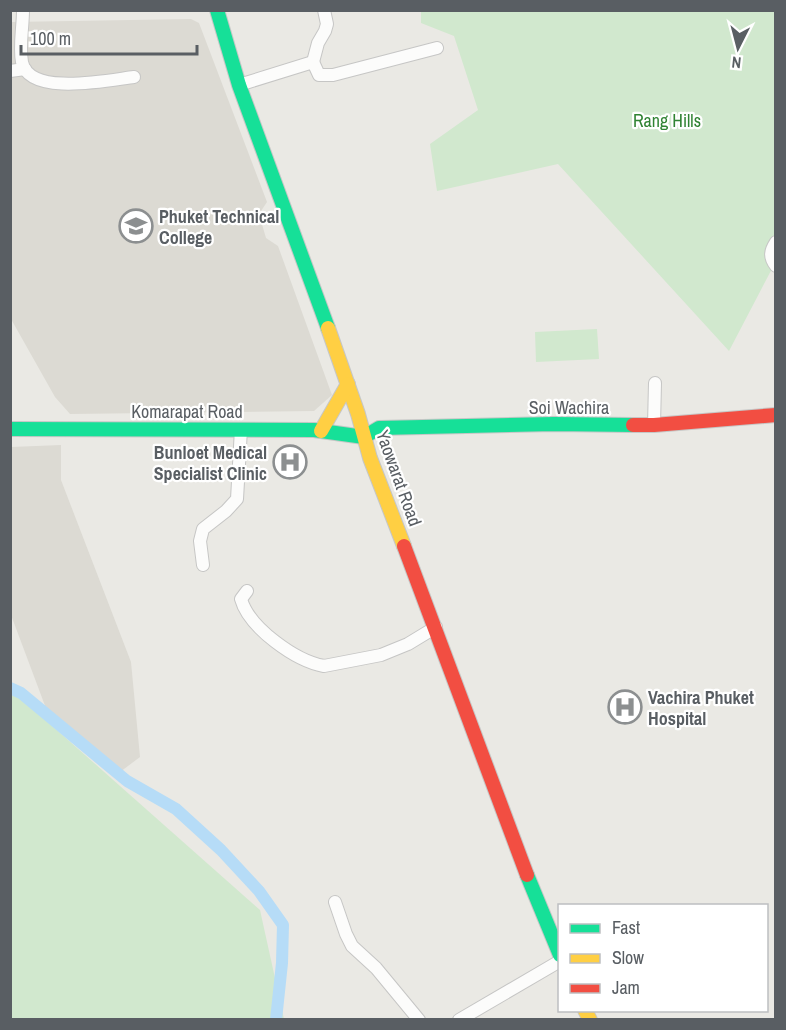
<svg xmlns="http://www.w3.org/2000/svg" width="786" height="1030" font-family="'Archivo Narrow',sans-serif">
<rect width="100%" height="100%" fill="#eae9e4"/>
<g fill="#dcdad3">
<path d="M191 19 199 23 267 202 259 214 266 238 278 246 332 395 314 411 70 414 55 397 11 319V22Z"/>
<path d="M61 445V480L131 662 140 757 120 772 47 711 11 615V447Z"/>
</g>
<g fill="#d1e8ce">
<path d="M421 10 775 11V263L729 351 558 164 437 191 430 144 478 110 454 36 421 23Z"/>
<path d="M597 329 599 359 536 362 535 332Z"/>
<path d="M15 693 260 910 284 1019H11L10 694Z"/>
</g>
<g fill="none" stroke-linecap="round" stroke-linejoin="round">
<path stroke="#b6dcf7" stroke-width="12" d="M10 688 21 693 127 781 176 809 221 850 259 891 283 925 282 963 276 1020"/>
<defs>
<g id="street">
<path d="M23 10C23 27 19 46 22 62 29 97 109 80 134 77"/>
<path d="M313 62 318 43 325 31 327 24 324 10"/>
<path d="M10 71 25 69"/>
<path d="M239 85 313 62 319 75H333L437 48"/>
<path d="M776 242C770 251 769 257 776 266"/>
<path d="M654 425 655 383"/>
<path d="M203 565 200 541 203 529 226 511 237 499 241 429"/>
<path d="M247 591 241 599C249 628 296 661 324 666L381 655 408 644 436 627"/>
<path d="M335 902 346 934 352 946 376 968 419 1020"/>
<path d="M459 1020 560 961"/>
</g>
<g id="fast">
<path d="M217 10 239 85 328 328"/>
<path d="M10 429 314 430 364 437"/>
<path d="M364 437 379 428 554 424 633 425"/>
<path d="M527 875 560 955"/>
</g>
<g id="slow">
<path d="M328 328 358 414 370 458 404 546"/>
<path d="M321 431 348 384"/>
<path d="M585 1010 590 1020"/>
</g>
<g id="jam">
<path d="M633 425H654L776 415"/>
<path d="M404 546 527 875"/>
</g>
</defs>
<use href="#street" stroke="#c6c6c5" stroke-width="14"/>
<use href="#fast" stroke="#c6c7c6" stroke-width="16"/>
<use href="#slow" stroke="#c6c7c6" stroke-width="16"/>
<use href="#jam" stroke="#c6c7c6" stroke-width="16"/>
<use href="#street" stroke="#fcfcfb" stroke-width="12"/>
<use href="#fast" stroke="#16e098" stroke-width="14"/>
<use href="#slow" stroke="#ffcf43" stroke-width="14"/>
<use href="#jam" stroke="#f24e42" stroke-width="14"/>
</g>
<defs>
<symbol id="university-ring" viewBox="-11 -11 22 22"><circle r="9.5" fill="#fff" stroke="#8c8f90" stroke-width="1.5"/><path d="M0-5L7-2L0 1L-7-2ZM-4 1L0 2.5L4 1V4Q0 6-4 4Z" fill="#8c8f90"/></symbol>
<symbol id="hospital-ring" viewBox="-11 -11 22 22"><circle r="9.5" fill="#fff" stroke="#8c8f90" stroke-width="1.5"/><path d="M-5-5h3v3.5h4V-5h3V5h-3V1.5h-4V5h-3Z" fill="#8c8f90"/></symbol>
</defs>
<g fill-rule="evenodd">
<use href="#university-ring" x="117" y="207" width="38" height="38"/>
<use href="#hospital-ring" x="271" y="443" width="38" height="38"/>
<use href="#hospital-ring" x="606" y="688" width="38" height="38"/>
</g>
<g text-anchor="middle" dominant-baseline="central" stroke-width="4.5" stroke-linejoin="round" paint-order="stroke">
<g font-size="18" fill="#308333" stroke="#fff">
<text x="667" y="120">Rang Hills</text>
</g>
<g font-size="18" font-weight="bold" fill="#595e63" stroke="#fff" text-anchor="start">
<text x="159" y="216">Phuket Technical<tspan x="159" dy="21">College</tspan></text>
<text x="267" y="452" text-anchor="end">Bunloet Medical<tspan x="267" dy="21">Specialist Clinic</tspan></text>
<text x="648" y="697">Vachira Phuket<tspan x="648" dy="21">Hospital</tspan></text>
</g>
<g font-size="18" fill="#595e63" stroke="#fff">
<text x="569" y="407">Soi Wachira</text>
<text x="187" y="411">Komarapat Road</text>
<text transform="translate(399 478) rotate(70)">Yaowarat Road</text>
</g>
</g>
<rect width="786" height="1030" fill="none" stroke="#595e63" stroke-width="24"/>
<rect x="558" y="904" width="210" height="108" fill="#ffffff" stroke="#bdbfc1" stroke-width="1.5"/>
<rect x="570" y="924" width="30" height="9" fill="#16e098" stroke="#bdbfc1" stroke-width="1.5"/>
<text x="612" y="934" font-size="18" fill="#595e63">Fast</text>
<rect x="570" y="954" width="30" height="9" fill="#ffcf43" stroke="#bdbfc1" stroke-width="1.5"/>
<text x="612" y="964" font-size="18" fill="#595e63">Slow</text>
<rect x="570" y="984" width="30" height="9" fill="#f24e42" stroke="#bdbfc1" stroke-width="1.5"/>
<text x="612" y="994" font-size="18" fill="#595e63">Jam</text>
<g transform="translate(738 48) rotate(186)" stroke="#ffffff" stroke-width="4.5" paint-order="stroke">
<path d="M0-4.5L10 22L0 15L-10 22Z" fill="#595e63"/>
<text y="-9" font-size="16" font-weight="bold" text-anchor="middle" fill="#595e63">N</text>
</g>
<path d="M21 45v9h176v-9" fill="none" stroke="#595e63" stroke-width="3"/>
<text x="30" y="45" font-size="18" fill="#595e63" stroke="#ffffff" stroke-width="4.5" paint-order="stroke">100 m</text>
</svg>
